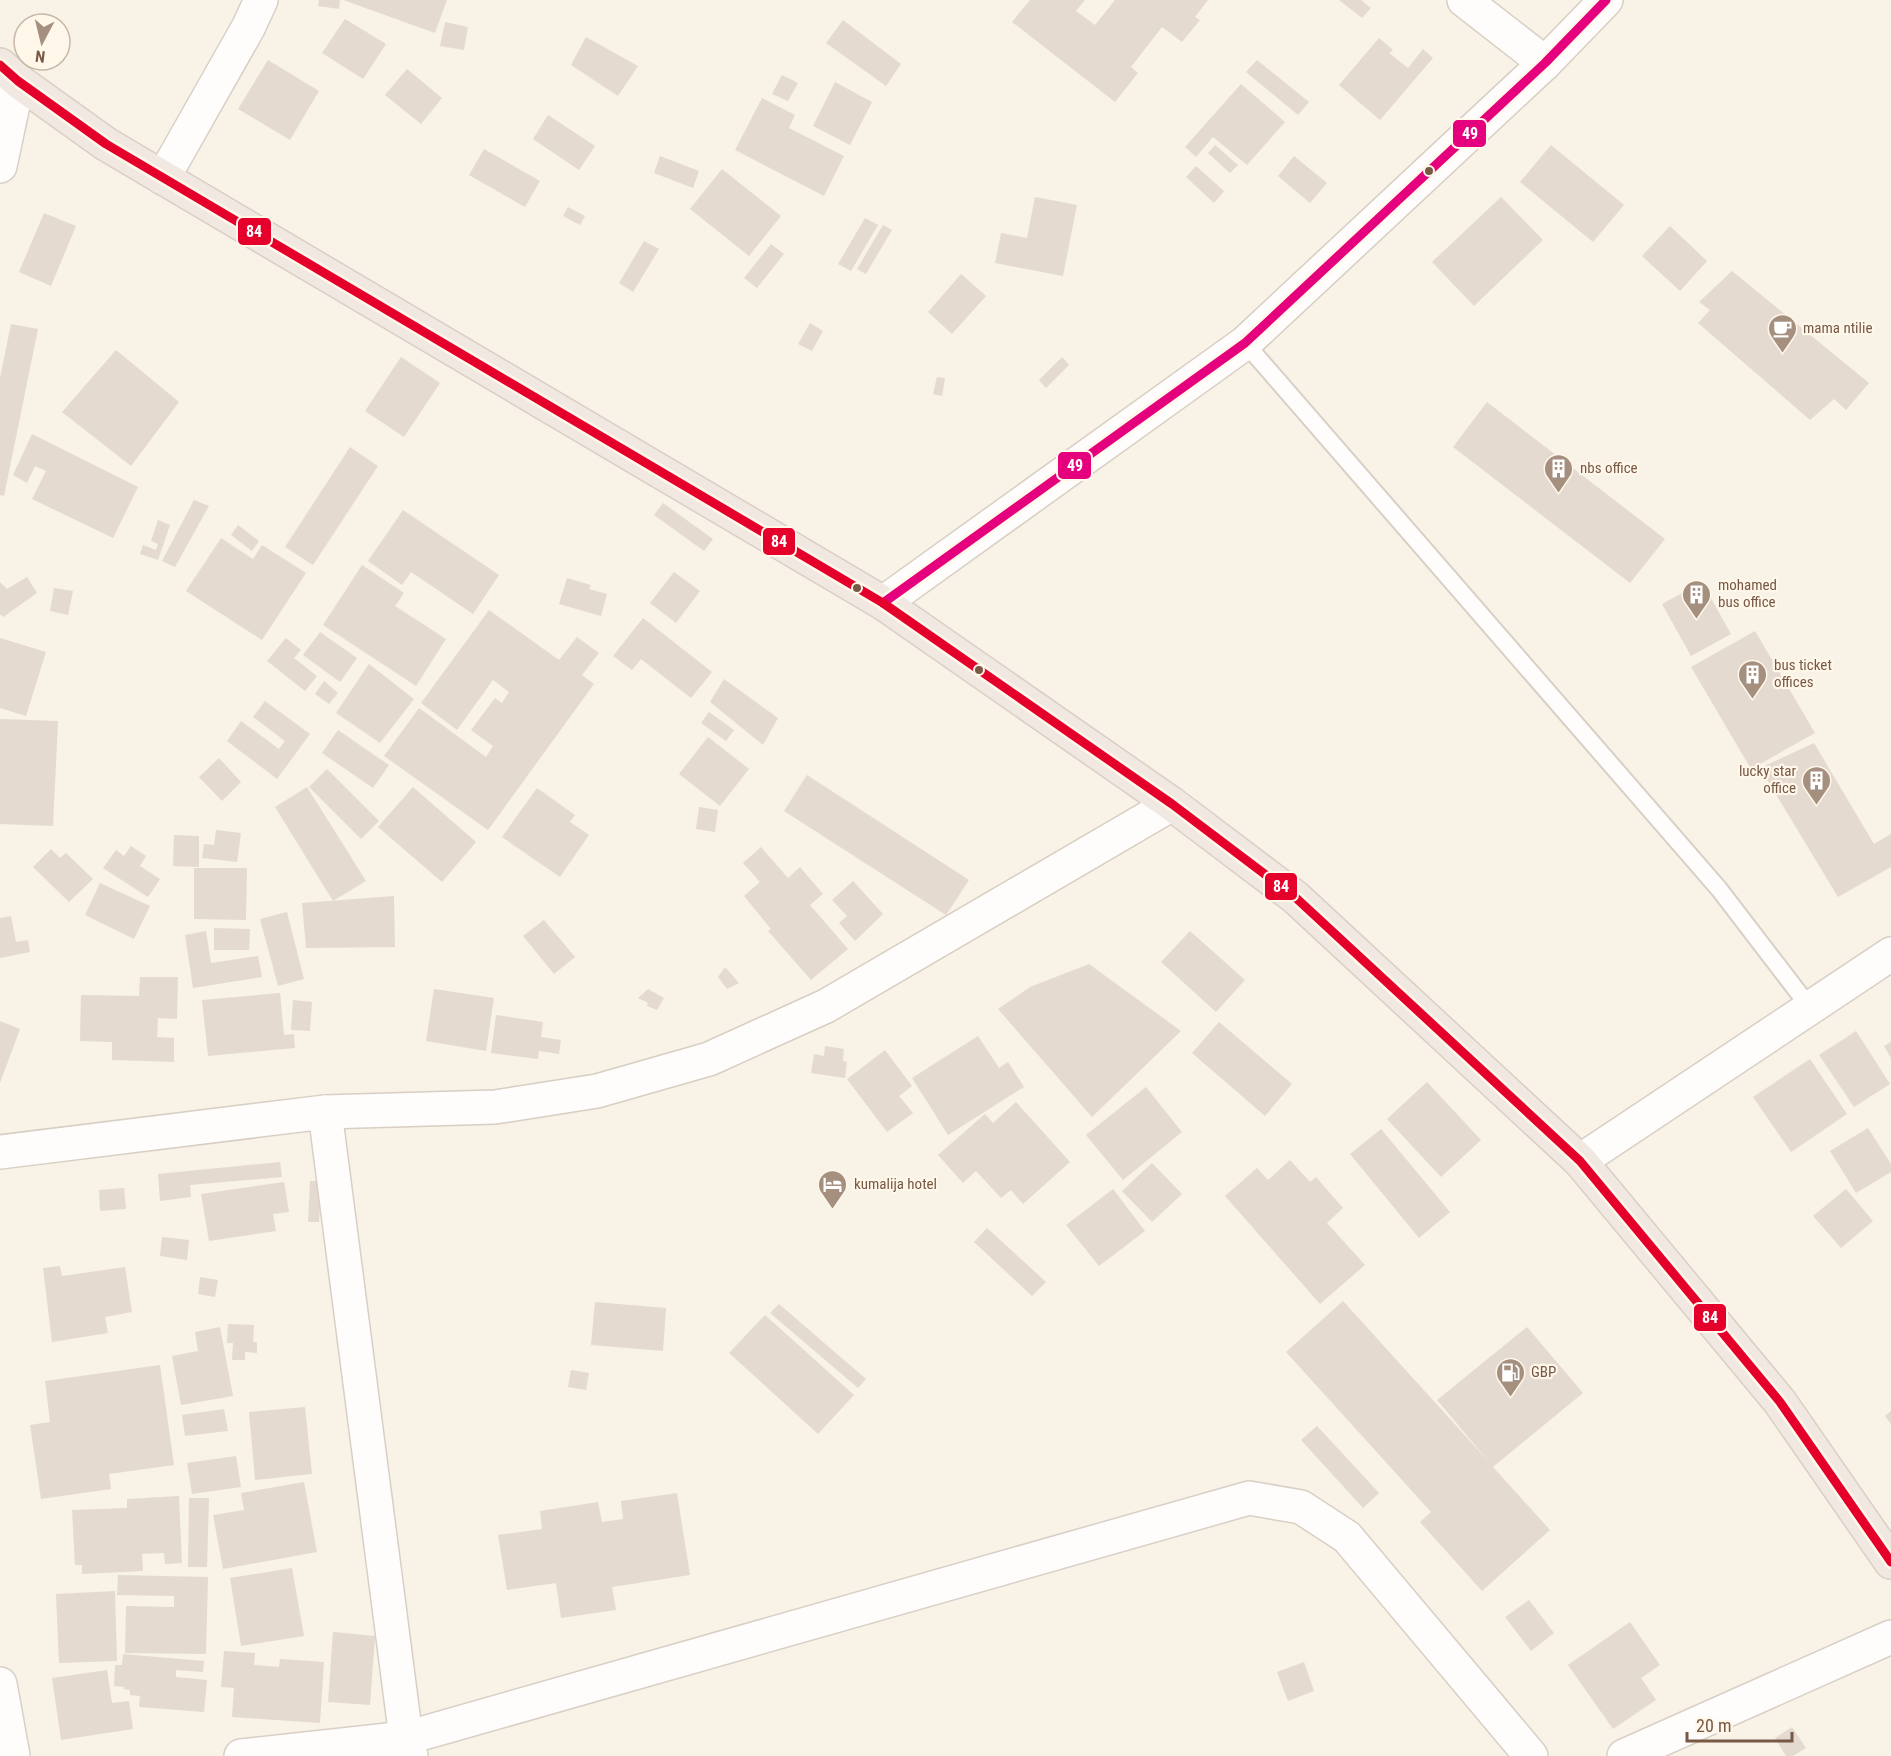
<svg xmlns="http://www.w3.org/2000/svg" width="1891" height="1756" font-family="'Roboto Condensed',sans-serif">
<rect width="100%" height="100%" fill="#f8f2e7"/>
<g fill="#e5dacf">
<path d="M319 0H340L339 9 318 6Z"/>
<path d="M343 0H447L435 33Z"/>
<path d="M1030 0H1085L1076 11 1095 25 1115 0H1208L1195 17 1200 20 1182 42 1162 27 1131 67 1138 73 1115 102 1012 22Z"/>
<path d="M1339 0H1361L1371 8 1362 18Z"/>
<path d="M345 19 386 44 363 79 322 53Z"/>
<path d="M843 20 901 64 886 86 826 43Z"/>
<path d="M445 22 468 27 464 50 440 46Z"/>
<path d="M586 37 638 66 618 96 571 65Z"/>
<path d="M1379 38 1393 50 1389 53 1408 68 1423 49 1433 58 1380 120 1339 85Z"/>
<path d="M268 60 319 91 290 140 238 109Z"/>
<path d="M1257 60 1309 102 1298 115 1246 72Z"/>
<path d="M407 69 442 98 421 124 385 95Z"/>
<path d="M782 75 798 83 788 101 772 94Z"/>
<path d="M835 82 872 102 850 145 813 126Z"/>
<path d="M1241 84 1285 122 1247 165 1213 137 1196 157 1185 147Z"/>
<path d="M762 98 795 115 789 128 844 156 824 196 735 150Z"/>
<path d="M548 115 595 146 579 170 533 139Z"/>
<path d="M1215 145 1238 165 1230 173 1208 153Z"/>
<path d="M1551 145 1624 205 1593 242 1520 182Z"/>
<path d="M484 149 540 181 525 207 469 175Z"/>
<path d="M660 156 699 171 693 188 654 173Z"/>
<path d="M1294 156 1327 183 1310 203 1278 176Z"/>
<path d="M1196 166 1224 191 1214 203 1186 177Z"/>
<path d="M722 169 781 216 749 256 690 209Z"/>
<path d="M1035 197 1077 205 1063 276 995 263 1001 233 1027 238Z"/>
<path d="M1501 197 1543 240 1474 306 1432 262Z"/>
<path d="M568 207 585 216 580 225 563 216Z"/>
<path d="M44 213 76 226 51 286 19 272Z"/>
<path d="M865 218 878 225 851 271 838 264Z"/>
<path d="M883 225 892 230 866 274 857 269Z"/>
<path d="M1670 226 1707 261 1680 291 1642 256Z"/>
<path d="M644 241 659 249 633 292 619 283Z"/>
<path d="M771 244 784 254 757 288 744 278Z"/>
<path d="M1732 271 1869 383 1846 410 1834 399 1810 420 1698 323 1710 310 1699 302Z"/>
<path d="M961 274 986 296 952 334 928 312Z"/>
<path d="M810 323 823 331 812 351 798 344Z"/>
<path d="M11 324 38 329 4 496 0 495V378Z"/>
<path d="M116 350 179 402 131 466 62 412Z"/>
<path d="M401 357 440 383 404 437 365 411Z"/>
<path d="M1062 357 1069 365 1046 388 1039 380Z"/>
<path d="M937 377 945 378 942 396 933 394Z"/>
<path d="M1487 402 1665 539 1630 583 1453 447Z"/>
<path d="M32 434 138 487 113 538 32 499 46 471 35 466 27 483 13 475Z"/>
<path d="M350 447 378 466 313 565 285 547Z"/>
<path d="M194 500 209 506 175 567 162 561Z"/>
<path d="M663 503 713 539 704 551 654 515Z"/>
<path d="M403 510 499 575 473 614 411 572 402 585 368 561Z"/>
<path d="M158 520 170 525 158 560 140 554 143 545 156 550 158 544 151 541Z"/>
<path d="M238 525 259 541 252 551 231 535Z"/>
<path d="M221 538 253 559 262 545 306 573 262 640 186 591Z"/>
<path d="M362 565 404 593 395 606 446 639 416 686 323 625Z"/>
<path d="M674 572 700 591 676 623 650 603Z"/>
<path d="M27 577 37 593 3 617 0 614V582L7 589Z"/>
<path d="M567 578 591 585 589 589 607 594 601 616 559 604Z"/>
<path d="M1702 582 1731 634 1691 656 1662 604Z"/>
<path d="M54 588 73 591 68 615 50 611Z"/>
<path d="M489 610 559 660 577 637 599 653 582 675 594 684 488 830 384 756 419 708 486 757 493 746 471 730 495 698 502 703 509 692 493 680 457 730 421 703Z"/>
<path d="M643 618 712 672 691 698 641 659 632 670 613 656Z"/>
<path d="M1755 631 1815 733 1751 769 1691 667Z"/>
<path d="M320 632 357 658 340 682 303 655Z"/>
<path d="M0 638 46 652 26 716 0 708Z"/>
<path d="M286 638 301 650 294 658 317 676 305 691 267 661Z"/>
<path d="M369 664 414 699 380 743 336 713Z"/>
<path d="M724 679 778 718 763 745 710 702Z"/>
<path d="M324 681 338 693 329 704 315 694Z"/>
<path d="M265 701 310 734 277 779 227 741 241 721 279 749 285 741 253 717Z"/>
<path d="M709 712 734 730 726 741 701 723Z"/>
<path d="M0 719 58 721 53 826 0 824Z"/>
<path d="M338 730 389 765 373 788 322 753Z"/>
<path d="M708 737 749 769 720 806 679 774Z"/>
<path d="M1814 743 1874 844 1891 834V867L1838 897 1760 768Z"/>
<path d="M219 758 241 782 222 801 199 777Z"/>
<path d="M327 769 379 821 361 839 309 787Z"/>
<path d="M807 775 969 880 946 915 784 811Z"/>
<path d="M307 787 366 881 333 901 275 807Z"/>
<path d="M413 787 476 842 442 882 378 827Z"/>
<path d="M537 788 575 815 570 822 589 835 560 877 502 837Z"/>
<path d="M699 807 718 810 715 832 696 829Z"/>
<path d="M216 830 241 833 237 862 202 858 204 844 214 845Z"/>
<path d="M174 835 199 836V867L173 866Z"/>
<path d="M131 846 146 856 140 866 160 879 148 897 103 868 116 850 124 856Z"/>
<path d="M761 847 788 878 800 867 823 894 810 905 848 949 811 980 768 931 771 929 744 896 760 882 743 863Z"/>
<path d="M51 849 60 858 66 853 93 879 69 902 33 867Z"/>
<path d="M194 868H247L246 920 194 919Z"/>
<path d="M853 881 883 914 855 941 839 923 847 916 832 900Z"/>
<path d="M100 883 150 906 134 939 85 915Z"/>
<path d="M394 896 395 947 306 948 302 903Z"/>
<path d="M287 912 304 979 278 986 260 919Z"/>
<path d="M11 916 16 942 28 940 30 952 0 958V918Z"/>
<path d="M544 920 575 957 554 974 523 936Z"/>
<path d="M214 928 250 929 249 950H214Z"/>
<path d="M206 931 211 963 258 956 262 977 193 988 185 935Z"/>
<path d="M1190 931 1245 980 1216 1012 1161 962Z"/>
<path d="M1089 964 1181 1031 1092 1117 998 1009 1030 987Z"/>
<path d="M725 967 739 983 727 989 718 977Z"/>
<path d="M140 977H178L177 1019 158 1018 157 1037 174 1038V1062L112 1060V1042L80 1041 81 995 139 996Z"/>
<path d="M434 989 494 998 486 1051 426 1041Z"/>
<path d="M648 989 664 998 657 1010 647 1006 648 1003 638 998Z"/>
<path d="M280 993 284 1035 294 1034 295 1048 208 1056 202 1000Z"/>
<path d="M293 1000 312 1002 310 1031 291 1030Z"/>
<path d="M496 1015 543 1022 541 1037 561 1040 559 1054 539 1051 538 1059 491 1053Z"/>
<path d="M0 1021 20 1029 0 1083Z"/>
<path d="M1219 1022 1292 1084 1265 1116 1192 1053Z"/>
<path d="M1856 1031 1890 1084 1854 1107 1819 1055Z"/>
<path d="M978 1036 999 1068 1008 1062 1024 1087 948 1135 912 1078Z"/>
<path d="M1891 1042V1058L1884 1046Z"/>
<path d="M825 1046 844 1049 843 1061 847 1062 845 1078 811 1073 814 1054 824 1056Z"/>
<path d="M885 1050 912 1086 899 1096 913 1113 887 1132 847 1079Z"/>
<path d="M1810 1059 1847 1114 1791 1152 1753 1097Z"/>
<path d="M1427 1082 1481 1140 1441 1177 1387 1119Z"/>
<path d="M1146 1087 1182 1132 1123 1180 1086 1135Z"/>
<path d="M1016 1102 1070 1162 1023 1204 1011 1190 1001 1198 976 1171 963 1183 938 1155 985 1114 993 1123Z"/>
<path d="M1868 1128 1891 1164V1172L1856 1193 1830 1151Z"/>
<path d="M1381 1129 1450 1212 1419 1238 1350 1154Z"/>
<path d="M1290 1160 1310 1182 1316 1177 1343 1208 1327 1223 1365 1265 1320 1304 1225 1196 1257 1168 1268 1180Z"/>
<path d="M280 1162 282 1177 190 1185 191 1197 160 1201 158 1174Z"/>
<path d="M1152 1163 1182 1194 1152 1222 1122 1191Z"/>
<path d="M310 1181H321L319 1222H308Z"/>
<path d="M284 1182 289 1212 273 1214 276 1231 209 1241 201 1194Z"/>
<path d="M124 1188 126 1209 100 1211 99 1190Z"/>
<path d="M1113 1189 1145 1231 1099 1266 1066 1225Z"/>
<path d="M1846 1189 1873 1221 1841 1248 1813 1216Z"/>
<path d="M987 1228 1046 1282 1032 1296 974 1242Z"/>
<path d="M162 1237 189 1240 187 1260 160 1256Z"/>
<path d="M60 1266 62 1276 125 1267 132 1312 105 1317 108 1333 52 1342 43 1268Z"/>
<path d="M200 1277 218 1280 215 1297 198 1294Z"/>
<path d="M1343 1301 1490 1463 1437 1400 1527 1327 1583 1393 1493 1467 1550 1530 1482 1591 1420 1522 1431 1512 1286 1352Z"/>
<path d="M595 1302 666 1308 663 1351 591 1345Z"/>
<path d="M779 1304 866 1379 858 1388 770 1313Z"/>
<path d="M765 1315 854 1395 818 1434 729 1353Z"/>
<path d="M228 1324 254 1325 253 1342H257V1353L245 1352V1360H232L233 1343H227Z"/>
<path d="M220 1327 233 1396 181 1405 172 1356 198 1351 195 1332Z"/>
<path d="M160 1365 174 1465 109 1474 111 1489 41 1499 30 1425 50 1422 45 1381Z"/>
<path d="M571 1370 589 1373 586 1390 568 1387Z"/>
<path d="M305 1407 312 1474 255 1480 249 1412Z"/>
<path d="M224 1409 228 1431 185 1436 182 1415Z"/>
<path d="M1891 1411V1424L1885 1416Z"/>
<path d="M1317 1426 1379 1493 1363 1508 1301 1440Z"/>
<path d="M236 1456 241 1487 192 1494 187 1463Z"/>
<path d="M304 1482 317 1552 223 1569 213 1515 244 1510 241 1493Z"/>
<path d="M677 1493 690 1575 612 1587 616 1610 561 1618 556 1583 507 1590 498 1535 542 1529 540 1511 598 1502 602 1522 623 1519 621 1501Z"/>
<path d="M179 1496 182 1563 165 1564 164 1553 142 1554 143 1571 82 1574V1565H75L72 1510 127 1508V1499Z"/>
<path d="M189 1498H209L207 1567H188Z"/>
<path d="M292 1568 304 1636 241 1646 230 1578Z"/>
<path d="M118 1575 208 1577 206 1654 125 1653 126 1606 174 1607V1596L117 1595Z"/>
<path d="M115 1591 117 1661 59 1663 56 1594Z"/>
<path d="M1529 1600 1554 1633 1531 1651 1505 1617Z"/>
<path d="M1630 1622 1660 1665 1641 1678 1656 1700 1613 1729 1568 1665Z"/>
<path d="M333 1632 375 1636 370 1705 328 1702Z"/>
<path d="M224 1651 255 1653 254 1665 279 1667 280 1659 324 1662 320 1723 232 1717 234 1688 221 1687Z"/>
<path d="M123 1654 204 1661 203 1672 176 1670V1677L207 1680 204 1712 139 1707 140 1696 130 1695V1690L124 1689V1687L114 1686 115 1665H122Z"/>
<path d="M1304 1662 1314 1691 1288 1701 1277 1672Z"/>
<path d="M107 1670 112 1703 129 1701 133 1729 61 1740 52 1678Z"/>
<path d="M1792 1727 1806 1748 1793 1756H1786L1775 1738Z"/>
</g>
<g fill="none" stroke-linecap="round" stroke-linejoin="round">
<defs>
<path id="lane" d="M1245 343 1719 889 1811 1009"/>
<g id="street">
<path d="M1464 0 1545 63"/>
<path d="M0 166 18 81"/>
<path d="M163 178 248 28 261 0"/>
<path d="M325 1112 406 1738 411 1756"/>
<path d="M1580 1161 1891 954"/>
<path d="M0 1684 13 1756"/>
<path d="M241 1756 406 1738 1249 1498 1301 1507 1347 1537 1531 1756"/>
<path d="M1624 1756 1891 1637"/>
</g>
<g id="secondary">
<path d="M883 603 1245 343 1545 63 1606 0"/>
<path d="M0 1152 325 1112 495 1107 597 1091 709 1059 826 1006 1172 804"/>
</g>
<path id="highway" d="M0 65 18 81 106 144 883 603 1172 804 1295 897 1580 1161 1780 1402 1891 1562"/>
</defs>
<use href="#lane" stroke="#d9cfc6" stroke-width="20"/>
<use href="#street" stroke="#d9cfc6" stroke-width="36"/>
<use href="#secondary" stroke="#d8cec3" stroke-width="36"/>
<use href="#highway" stroke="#dacfc6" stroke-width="36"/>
<use href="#lane" stroke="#fefdfb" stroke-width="16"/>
<use href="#street" stroke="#fefdfb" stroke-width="33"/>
<use href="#secondary" stroke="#fefdfb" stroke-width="33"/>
<use href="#highway" stroke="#f2e8e2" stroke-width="33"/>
<defs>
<path id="bus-1" d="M883 603 1245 343 1545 63 1606 0"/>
<path id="bus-2" d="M0 65 18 81 106 144 883 603 1172 804 1295 897 1580 1161 1780 1402 1891 1562"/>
</defs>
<use href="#bus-1" stroke="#fff7e9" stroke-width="14"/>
<use href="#bus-2" stroke="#fff7e9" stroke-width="14"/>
<use href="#bus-1" stroke="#e5007d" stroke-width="9"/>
<use href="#bus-2" stroke="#e4002b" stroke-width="9"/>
</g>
<defs>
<symbol id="cafe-pin" viewBox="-11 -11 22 30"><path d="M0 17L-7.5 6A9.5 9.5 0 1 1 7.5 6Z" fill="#a58f7e" stroke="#fff7e9"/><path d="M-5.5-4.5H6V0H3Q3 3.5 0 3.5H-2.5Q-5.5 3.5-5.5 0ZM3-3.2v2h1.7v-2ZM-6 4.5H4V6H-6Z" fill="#fff"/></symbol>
<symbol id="building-pin" viewBox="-11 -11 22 30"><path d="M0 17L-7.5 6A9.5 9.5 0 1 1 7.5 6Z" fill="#a58f7e" stroke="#fff7e9"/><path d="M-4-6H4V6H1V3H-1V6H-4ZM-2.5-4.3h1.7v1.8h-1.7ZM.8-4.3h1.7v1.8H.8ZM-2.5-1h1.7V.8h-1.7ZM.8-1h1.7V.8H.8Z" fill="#fff"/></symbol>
<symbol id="hotel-pin" viewBox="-11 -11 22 30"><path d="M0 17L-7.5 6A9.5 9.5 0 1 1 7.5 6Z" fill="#a58f7e" stroke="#fff7e9"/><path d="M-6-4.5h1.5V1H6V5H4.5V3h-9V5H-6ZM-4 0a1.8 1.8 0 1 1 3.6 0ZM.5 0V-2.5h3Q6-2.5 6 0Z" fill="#fff"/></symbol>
<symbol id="fuel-pin" viewBox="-11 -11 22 30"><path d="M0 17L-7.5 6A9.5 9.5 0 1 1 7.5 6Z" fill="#a58f7e" stroke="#fff7e9"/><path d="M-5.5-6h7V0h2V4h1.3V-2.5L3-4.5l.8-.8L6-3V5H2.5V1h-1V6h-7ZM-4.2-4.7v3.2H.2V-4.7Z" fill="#fff"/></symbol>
</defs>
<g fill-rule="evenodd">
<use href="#cafe-pin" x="1766" y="312" width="33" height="45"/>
<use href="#building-pin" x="1542" y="452" width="33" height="45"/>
<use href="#building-pin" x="1680" y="578" width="33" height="45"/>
<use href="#building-pin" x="1736" y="658" width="33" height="45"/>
<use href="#building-pin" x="1800" y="764" width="33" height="45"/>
<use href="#hotel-pin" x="816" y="1168" width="33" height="45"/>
<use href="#fuel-pin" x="1494" y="1356" width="33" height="45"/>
</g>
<g fill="#785945" stroke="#fff7e9" stroke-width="2">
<circle cx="1429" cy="171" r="5"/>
<circle cx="857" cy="588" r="5"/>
<circle cx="979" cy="670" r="5"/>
</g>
<g text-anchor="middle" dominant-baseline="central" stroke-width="4.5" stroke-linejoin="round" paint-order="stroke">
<g font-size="15" fill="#785945" stroke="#fff7e9" text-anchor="start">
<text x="1803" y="328">mama ntilie</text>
<text x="1580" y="468">nbs office</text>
<text x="1718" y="585">mohamed<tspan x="1718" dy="17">bus office</tspan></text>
<text x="1774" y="665">bus ticket<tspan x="1774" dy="17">offices</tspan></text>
<text x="1796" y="771" text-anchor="end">lucky star<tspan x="1796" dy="17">office</tspan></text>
<text x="854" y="1184">kumalija hotel</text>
<text x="1531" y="1372">GBP</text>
</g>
</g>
<g stroke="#fff7e9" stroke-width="2">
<rect x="1452" y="119" width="35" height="29" rx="6" fill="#e5007d"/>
<rect x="237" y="217" width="35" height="29" rx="6" fill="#e4002b"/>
<rect x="1057" y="451" width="35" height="29" rx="6" fill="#e5007d"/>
<rect x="762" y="527" width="34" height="29" rx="6" fill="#e4002b"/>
<rect x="1264" y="872" width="34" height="29" rx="6" fill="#e4002b"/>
<rect x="1693" y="1303" width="34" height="29" rx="6" fill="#e4002b"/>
</g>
<g font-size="16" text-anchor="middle" font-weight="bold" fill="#fff">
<text x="1470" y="139">49</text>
<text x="254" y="237">84</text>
<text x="1075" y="471">49</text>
<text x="779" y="547">84</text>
<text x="1281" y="892">84</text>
<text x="1710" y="1323">84</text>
</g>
<g transform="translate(42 42) rotate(187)"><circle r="28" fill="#fff7e9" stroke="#c9b8a7" stroke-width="1.5"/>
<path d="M0-4.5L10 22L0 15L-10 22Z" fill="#a58f7e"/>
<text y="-9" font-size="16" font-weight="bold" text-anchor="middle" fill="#785945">N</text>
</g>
<path d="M1687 1732v9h105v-9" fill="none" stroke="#785945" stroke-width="3"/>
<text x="1696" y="1732" font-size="18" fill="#785945" stroke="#fff7e9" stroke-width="4.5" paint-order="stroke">20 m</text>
</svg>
